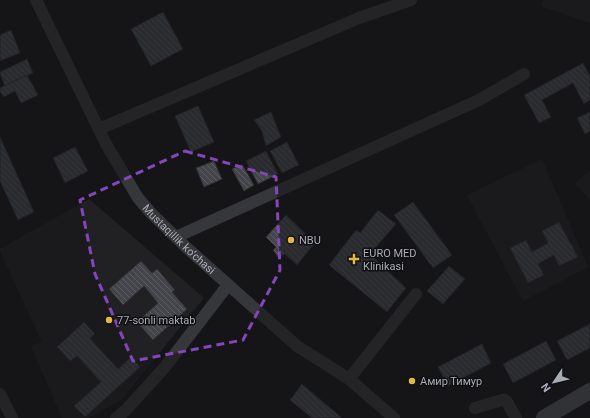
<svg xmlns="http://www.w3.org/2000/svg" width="590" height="418" font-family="Roboto,sans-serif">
<defs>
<pattern id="building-back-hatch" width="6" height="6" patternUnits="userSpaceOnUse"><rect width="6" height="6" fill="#44454a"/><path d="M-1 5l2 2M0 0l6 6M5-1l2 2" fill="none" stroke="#5c5d62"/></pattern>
</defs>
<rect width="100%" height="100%" fill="#151517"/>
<g fill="#212124">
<path d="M543 0H590V23L541 6Z"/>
<path d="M542 159 588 267 523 301 467 195Z"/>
<path d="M590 171V200L575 183Z"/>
<path d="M89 199 204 298 121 400 89 418H62L31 346 42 342 0 251V249Z"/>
</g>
<g fill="url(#building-back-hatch)" stroke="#2f2f32">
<path d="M163 12 183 49 151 66 131 29Z"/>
<path d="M11 30 20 53 0 61V35Z"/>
<path d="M27 59 33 73 5 86 0 74V72Z"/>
<path d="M583 63 590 76V100L584 104 573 83 542 100 551 117 539 123 524 95Z"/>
<path d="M27 75 38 95 21 103 15 91 4 97 0 92V88Z"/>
<path d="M198 106 214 142 191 152 175 116Z"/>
<path d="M271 112 281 137 266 146 262 131 254 120Z"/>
<path d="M590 112V131L585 134 577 118Z"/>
<path d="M0 137 34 212 18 220 0 181Z"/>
<path d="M287 142 299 165 282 173 270 151Z"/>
<path d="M75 147 88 171 65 183 53 158Z"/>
<path d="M266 151 278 174 258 184 246 161Z"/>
<path d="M214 161 222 179 204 187 196 168Z"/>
<path d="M242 164 254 185 244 191 232 169Z"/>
<path d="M413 202 452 255 433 268 394 215Z"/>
<path d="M378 210 396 224 370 254 406 288 387 312 329 265 356 230 360 233Z"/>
<path d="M286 215 315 243 297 265 285 254 279 258 273 250 276 247 266 237Z"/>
<path d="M559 222 578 257 559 266 554 255 538 264 544 275 528 283 510 248 526 240 532 252 548 243 542 231Z"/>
<path d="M141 261 152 273 157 269 175 290 172 292 187 309 153 340 137 322 158 303 144 286 123 305 109 289Z"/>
<path d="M449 266 465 279 443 304 427 291Z"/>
<path d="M84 322 95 334 90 338 118 369 131 357 140 367 85 417 74 406 101 382 77 356 70 361 57 347Z"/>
<path d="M590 324V348L567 360 557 341Z"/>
<path d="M546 341 556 360 513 383 503 364Z"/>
<path d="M482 344 491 363 448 386 438 367Z"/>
<path d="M302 384 342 418H312L290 400Z"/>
</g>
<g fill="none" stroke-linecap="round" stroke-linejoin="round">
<g stroke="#36373b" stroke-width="12">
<path id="s1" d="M36 0 106 144 138 198 151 213 187 248 297 346 349 379 394 418"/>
<path d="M99 129 359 18 411 0"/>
<path d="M176 237 479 100 524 74"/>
<path d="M349 379 416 294"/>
<path d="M0 394 12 418"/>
<path d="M475 408 502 400H505L507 402 516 418"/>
<path d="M116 418 125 411 165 367 228 285"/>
</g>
<path stroke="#53545a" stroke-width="16" d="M544 418 590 391"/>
</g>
<path d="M0 0H590V418H0ZM185 151 276 177 280 270 243 340 133 361 95 274 80 200Z" fill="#151517" fill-opacity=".55" fill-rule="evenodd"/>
<path fill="none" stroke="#8445bd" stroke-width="3" stroke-dasharray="8 5" stroke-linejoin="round" d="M185 151 276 177 280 270 243 340 133 361 95 274 80 200Z"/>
<g fill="#e2b842" stroke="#101012" stroke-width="1.5">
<circle cx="291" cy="240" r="4"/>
<path d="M352 253h4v4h4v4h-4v4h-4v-4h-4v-4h4z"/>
<circle cx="109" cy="320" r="4"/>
<circle cx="412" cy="381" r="4"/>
</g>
<g text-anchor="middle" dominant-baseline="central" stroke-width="3" stroke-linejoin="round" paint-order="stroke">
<g font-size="11" fill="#a8abb6" stroke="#101012">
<text stroke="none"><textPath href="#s1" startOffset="281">Mustaqillik ko‘chasi</textPath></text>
</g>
<g font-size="11" fill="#a8abb6" stroke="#101012" text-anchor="start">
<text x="299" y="240">NBU</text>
<text x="363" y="253">EURO MED<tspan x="363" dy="13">Klinikasi</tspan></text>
<text x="117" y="320">77-sonli maktab</text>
<text x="420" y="381">Амир Тимур</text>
</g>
</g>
<g transform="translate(554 382) rotate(235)" stroke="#101012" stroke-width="3" paint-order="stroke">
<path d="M0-3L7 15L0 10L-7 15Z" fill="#a8abb6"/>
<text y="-6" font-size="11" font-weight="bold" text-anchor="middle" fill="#a8abb6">N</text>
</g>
</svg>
